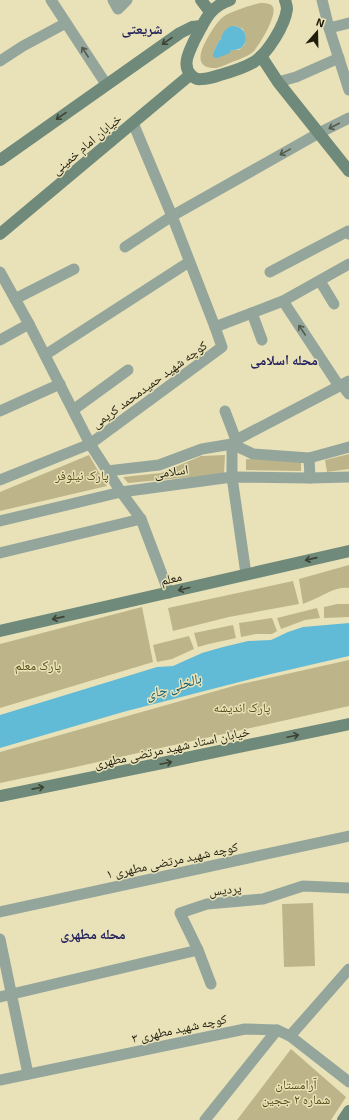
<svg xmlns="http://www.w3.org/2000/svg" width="349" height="1120" font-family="'Exo 2','Noto Naskh Arabic',sans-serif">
<rect width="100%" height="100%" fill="#e9e2b8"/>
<g fill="#bdb589" fill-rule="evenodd">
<path d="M260 3C264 3 271 3 273 7 277 16 260 44 254 51 249 56 242 58 235 61 228 63 220 69 212 68 192 66 203 46 208 37 212 30 217 22 223 17 229 12 251 5 260 3ZM235 26 243 29 246 37 245 44 239 50H231L213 57V53L220 39 222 40Z"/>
<path d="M349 454V469L327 472 325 460Z"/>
<path d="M89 455 107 486 0 511V492Z"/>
<path d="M225 455 224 474 128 483 123 477 161 473 201 456Z"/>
<path d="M246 459 301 460V471L246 470Z"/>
<path d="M349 565V588C337 587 332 591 321 596 316 599 309 601 303 604L299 579Z"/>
<path d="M293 581 299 604 229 617 173 631 168 608Z"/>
<path d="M337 604H349V617L324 618V607Z"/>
<path d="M142 607 153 662 0 708V644Z"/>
<path d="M317 608 320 618 305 620 281 629 277 618Z"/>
<path d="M272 618 277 631 272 634H256L241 637 239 623Z"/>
<path d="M233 625 236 638 209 644 198 647 194 633Z"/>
<path d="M189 636 194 649 172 659 157 662 153 645Z"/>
<path d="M349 660V706L62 770 0 783V752L237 685Z"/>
<path d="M313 903 315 966 284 967 282 904Z"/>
<path d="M291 1049 346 1097 331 1120H237Z"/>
</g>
<g fill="#62bbd6">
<path d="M231 26C251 25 251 52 231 50L230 53 217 58 213 57V53L220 39 221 40C222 33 225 29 231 26Z"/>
<path d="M349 623V656L271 674 123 712 0 748V715L157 667 173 666 202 653 223 647 248 641 271 640 288 632 303 627Z"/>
</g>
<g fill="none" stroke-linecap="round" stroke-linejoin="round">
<g stroke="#94a69c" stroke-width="11">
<path d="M51 0 106 84"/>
<path d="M113 0 118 9 127 0"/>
<path d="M322 0 329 28 349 90"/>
<path d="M329 28 349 23"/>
<path d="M0 61 23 46 66 23"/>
<path d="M278 82 296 77 339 58"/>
<path d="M133 123 172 216 215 327"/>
<path d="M125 247 172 216 319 133 349 118"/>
<path d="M0 272 29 324 90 444 121 492 141 519 169 593"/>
<path d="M270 272 348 231 349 234"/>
<path d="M320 281 334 304"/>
<path d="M15 299 74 269"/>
<path d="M283 301 339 386"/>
<path d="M252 313 262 340"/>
<path d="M0 340 29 324"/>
<path d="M45 355 189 262"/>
<path d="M342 385 349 394"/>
<path d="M73 410 128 370"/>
<path d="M0 411 60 384"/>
<path d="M225 411 236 440"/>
<path d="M232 444 236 440 349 381"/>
<path d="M232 444V477L246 574"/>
<path d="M309 458 310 478"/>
<path d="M107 471 159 465 202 449 232 444 253 454 309 458 349 447"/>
<path d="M0 480 90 444 222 347 215 327 283 301 349 264"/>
<path d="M0 521 121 492 232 477 310 478 349 477"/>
<path d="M0 553 141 519"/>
<path d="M0 912 349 836"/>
<path d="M0 939 28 1074"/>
<path d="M211 984 198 950 180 913 207 904 263 899 303 886 349 888"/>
<path d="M0 997 198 950"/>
<path d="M290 1036 349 969"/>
<path d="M0 1080 245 1029 277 1030 290 1036 349 1082"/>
<path d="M205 1120 277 1030"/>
</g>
<g stroke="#6f8a7a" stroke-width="12">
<path d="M201 0 210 12"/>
<path d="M230 0C209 7 205 21 195 39 190 50 181 65 191 75 194 78 198 80 202 79 208 79 214 77 220 75 231 72 244 68 254 62 268 53 285 25 287 9 287 6 286 3 285 0"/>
<path d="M261 56 278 82 349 171"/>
<path d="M0 160 180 33 192 27 202 26"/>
<path d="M0 234 190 75"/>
<path d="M0 631 349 551"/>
<path d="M0 796 167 762 349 724"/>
<path d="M343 1120 349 1111"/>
</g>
</g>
<defs><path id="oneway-shaft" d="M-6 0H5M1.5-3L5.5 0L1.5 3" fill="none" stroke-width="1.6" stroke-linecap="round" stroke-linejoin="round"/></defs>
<g stroke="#3c4333">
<use href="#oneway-shaft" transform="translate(167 41) rotate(145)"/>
<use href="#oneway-shaft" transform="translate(61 116) rotate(145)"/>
<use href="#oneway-shaft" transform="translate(311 559) rotate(167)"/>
<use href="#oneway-shaft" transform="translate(184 589) rotate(166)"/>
<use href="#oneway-shaft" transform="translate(58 618) rotate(167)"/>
<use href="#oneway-shaft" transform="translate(293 736) rotate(-12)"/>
<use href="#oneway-shaft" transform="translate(166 763) rotate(-12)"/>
<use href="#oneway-shaft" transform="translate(38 788) rotate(-11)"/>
</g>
<g stroke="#545b4d">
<use href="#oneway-shaft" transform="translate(85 52) rotate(-123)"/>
<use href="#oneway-shaft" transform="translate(334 126) rotate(153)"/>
<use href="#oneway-shaft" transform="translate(285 152) rotate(151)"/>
<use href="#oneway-shaft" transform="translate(302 330) rotate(-124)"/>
</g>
<g text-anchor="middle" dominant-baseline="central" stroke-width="3" stroke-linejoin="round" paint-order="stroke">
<g font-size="13" fill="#201d0d" stroke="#e9e2b8">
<text transform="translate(86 144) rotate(-40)">خیابان امام خمینی</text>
<text transform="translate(149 384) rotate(-36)">کوچه شهید حمیدمحمد کریمی</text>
<text transform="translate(171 471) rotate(-8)">اسلامی</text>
<text transform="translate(171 578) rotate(-13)">معلم</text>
<text transform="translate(172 747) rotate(-12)">خیابان استاد شهید مرتضی مطهری</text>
<text transform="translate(172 860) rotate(-12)">کوچه شهید مرتضی مطهری ۱</text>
<text transform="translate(225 889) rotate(-7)">پردیس</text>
<text transform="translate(179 1028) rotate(-12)">کوچه شهید مطهری ۳</text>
</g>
<g font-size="13" fill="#574e18" stroke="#e9e2b8">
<text x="82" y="475">پارک نیلوفر</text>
<text x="38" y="665">پارک معلم</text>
<text x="242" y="707">پارک اندیشه</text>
<text x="296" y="1084">آرامستان<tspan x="296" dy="15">شماره ۲ ججین</tspan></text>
</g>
<g font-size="14" font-weight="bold" fill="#25235d" stroke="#e9e2b8">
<text x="142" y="28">شریعتی</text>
<text x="284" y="359">محله اسلامی</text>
<text x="93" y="933">محله مطهری</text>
</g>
<g font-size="14" font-style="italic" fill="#125c6f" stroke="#e9e2b8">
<text transform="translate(173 686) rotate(-18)">بالخلی چای</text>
</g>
</g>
<g transform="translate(317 32) rotate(20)" stroke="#e9e2b8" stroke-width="3" paint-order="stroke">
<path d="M0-3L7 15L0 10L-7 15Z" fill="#201d0d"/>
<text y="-6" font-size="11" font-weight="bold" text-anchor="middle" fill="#201d0d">N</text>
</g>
</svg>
